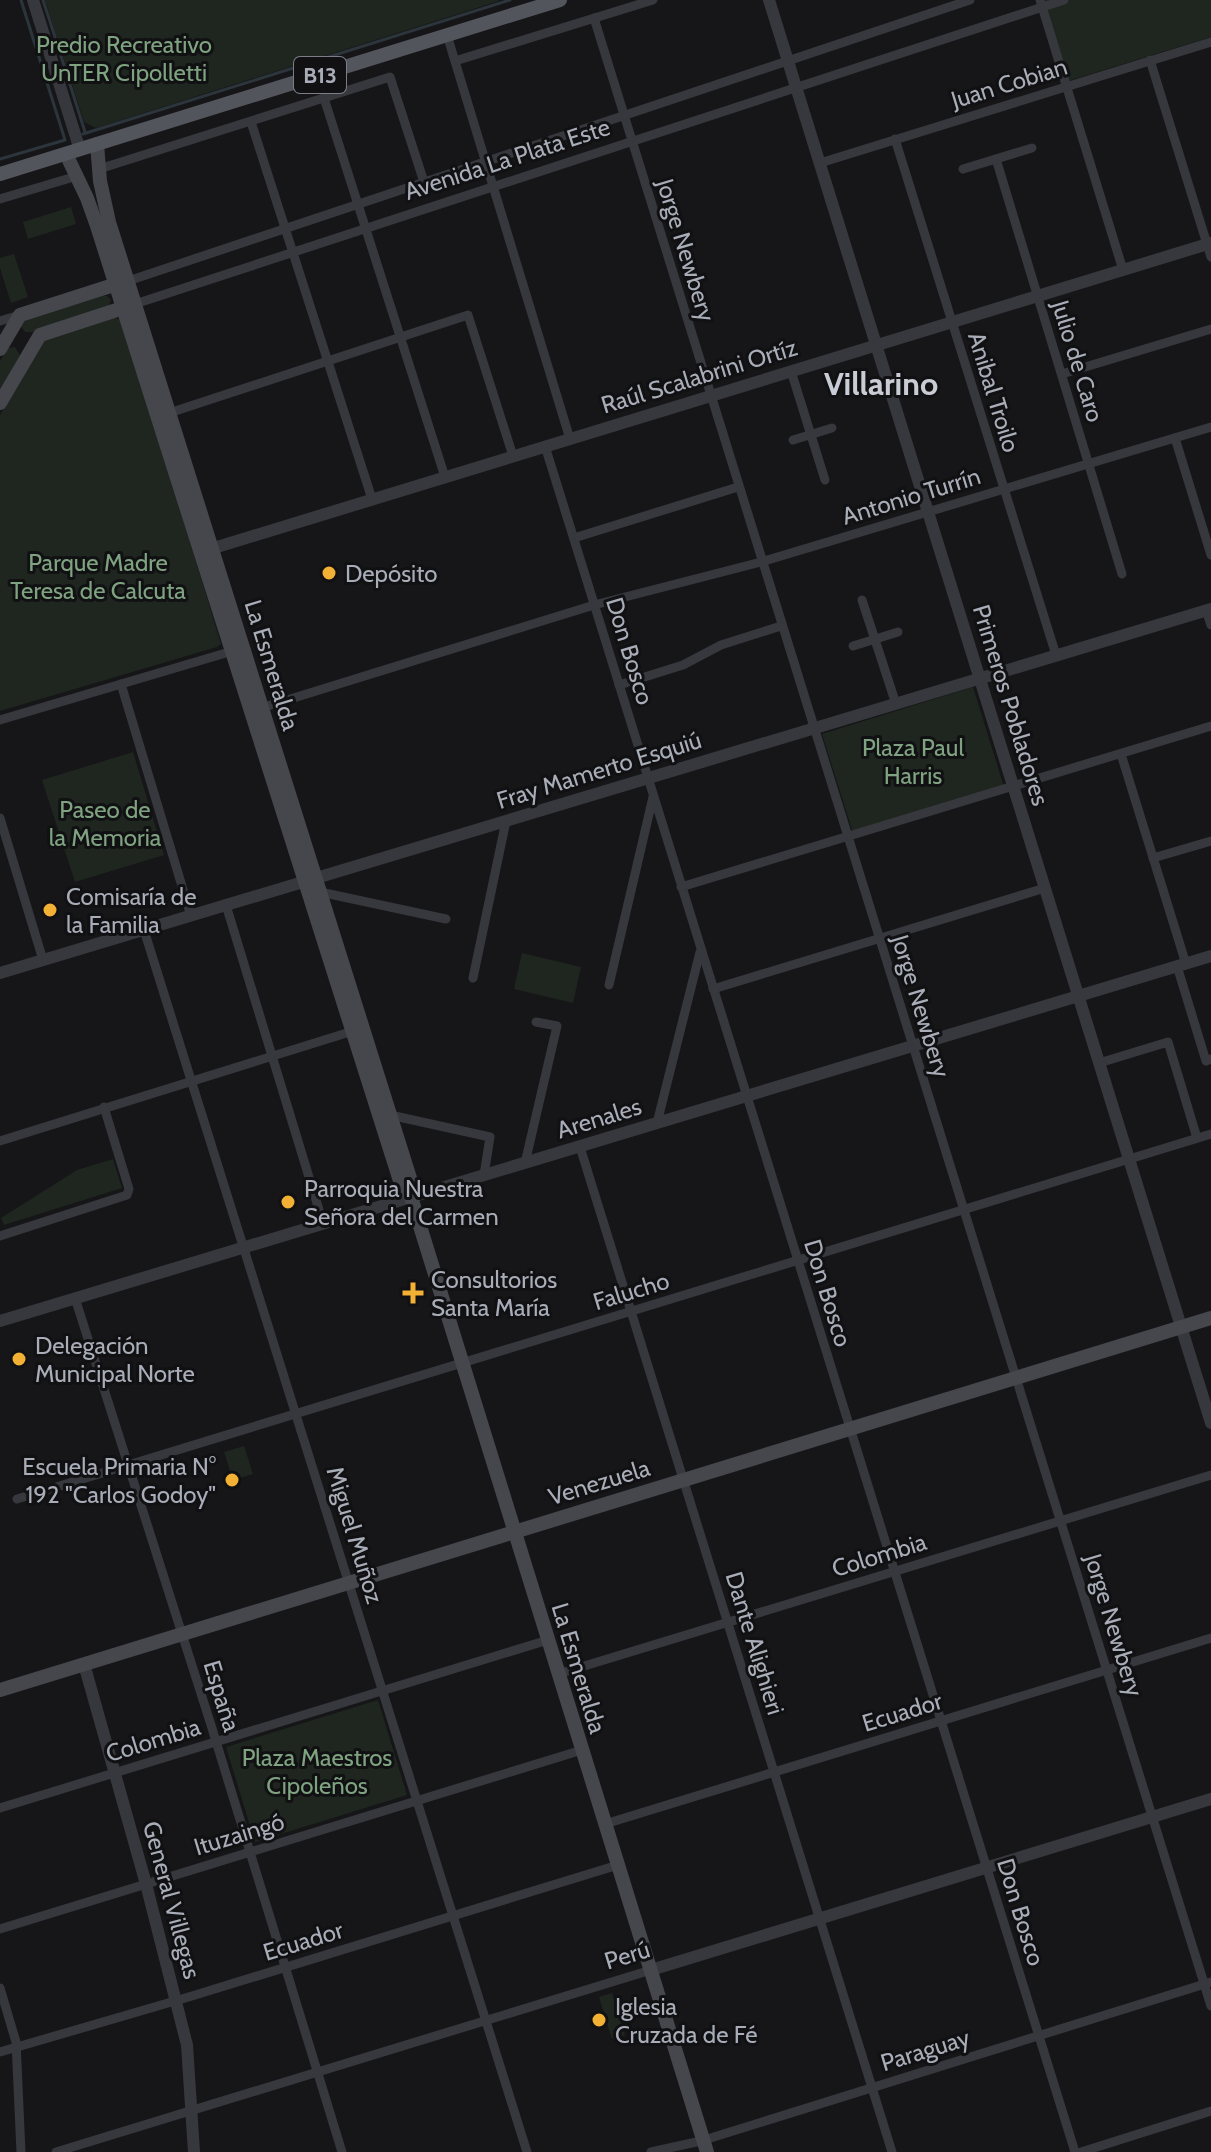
<svg xmlns="http://www.w3.org/2000/svg" width="1211" height="2152" font-family="Cabin,sans-serif">
<rect width="100%" height="100%" fill="#161618"/>
<g fill="#1e261f">
<path d="M45 0H499V1L96 128 84 122Z"/>
<path d="M1044 0H1211V37L1068 81Z"/>
<path d="M71 207 76 224 28 239 23 222Z"/>
<path d="M14 254 28 297 11 303 0 268V258Z"/>
<path d="M103 296H107L111 300 108 308 32 332H25L21 326 26 319Z"/>
<path d="M114 317 123 321 221 644 217 647 0 711V415L45 339Z"/>
<path d="M15 347 20 355 0 390V361L8 348Z"/>
<path d="M973 687 1004 787 853 833 822 734Z"/>
<path d="M133 752 164 855 75 882 42 780Z"/>
<path d="M522 953 581 967 573 1003 514 989Z"/>
<path d="M113 1159 122 1188 4 1225 1 1218 77 1170Z"/>
<path d="M244 1446 253 1474 233 1480 224 1452Z"/>
<path d="M378 1700 407 1795 255 1842 226 1747Z"/>
<path d="M612 1993 625 2035 612 2039 599 1997Z"/>
</g>
<g fill="none" stroke-linecap="round" stroke-linejoin="round">
<g stroke="#2c353c" stroke-width="3">
<path d="M43 0 59 49"/>
<path d="M61 56 85 132"/>
<path d="M83 134 510 0"/>
<path d="M0 159 65 140 21 0"/>
</g>
<g stroke="#37383d" stroke-width="9">
<path d="M1040 0 1123 270"/>
<path d="M594 18 1211 2006"/>
<path d="M447 35 570 439"/>
<path d="M1150 60 1211 257"/>
<path d="M455 61 653 0"/>
<path d="M324 98 445 477"/>
<path d="M251 122 372 499"/>
<path d="M895 139 1056 655"/>
<path d="M996 159 1122 574"/>
<path d="M820 163 1211 42"/>
<path d="M99 169 390 77 424 182"/>
<path d="M963 169 1032 148"/>
<path d="M0 199 77 176"/>
<path d="M128 281 970 0"/>
<path d="M135 304 1064 0"/>
<path d="M0 321 20 315"/>
<path d="M791 371 825 480"/>
<path d="M1062 374 1211 329"/>
<path d="M169 413 468 315 513 456"/>
<path d="M1175 438 1211 555"/>
<path d="M793 440 832 428"/>
<path d="M545 446 1075 2152"/>
<path d="M574 538 738 487"/>
<path d="M862 600 896 704"/>
<path d="M1206 610 1211 625"/>
<path d="M853 646 898 632"/>
<path d="M121 684 191 916"/>
<path d="M619 685 683 665 721 645 781 626"/>
<path d="M258 709 594 605 761 562 1211 427"/>
<path d="M0 720 236 650"/>
<path d="M1121 754 1186 964"/>
<path d="M0 818 43 960"/>
<path d="M1153 858 1211 841"/>
<path d="M681 887 1211 726"/>
<path d="M320 892 446 919"/>
<path d="M226 905 323 1223"/>
<path d="M144 930 527 2152"/>
<path d="M1177 966 1206 1061 1211 1059"/>
<path d="M473 978 506 821"/>
<path d="M609 985 653 797"/>
<path d="M713 989 1045 888"/>
<path d="M1099 1063 1168 1042 1197 1138"/>
<path d="M390 1115 490 1137 484 1175"/>
<path d="M657 1123 700 952"/>
<path d="M0 1141 353 1031"/>
<path d="M580 1147 892 2152"/>
<path d="M525 1163 557 1026 536 1022"/>
<path d="M0 1236 127 1195 129 1189 104 1107"/>
<path d="M75 1298 211 1725 342 2152"/>
<path d="M17 1499 1211 1134"/>
<path d="M558 1674 1211 1475"/>
<path d="M0 1808 548 1640"/>
<path d="M605 1824 1211 1638"/>
<path d="M0 1929 582 1750"/>
<path d="M0 1988 16 2042 21 2152"/>
<path d="M0 2052 192 1996 618 1865"/>
<path d="M56 2152 651 1970"/>
<path d="M651 2152 701 2141 1211 1982"/>
<path d="M1081 2152 1211 2111"/>
</g>
<g stroke="#37383d" stroke-width="12">
<path d="M33 0 80 150"/>
<path d="M769 0 1211 1423"/>
<path d="M204 551 1211 243"/>
<path d="M0 973 1211 609"/>
<path d="M0 1321 1211 956"/>
<path d="M84 1664 146 1884 187 2045 194 2152"/>
<path d="M651 1970 1211 1799"/>
</g>
<g stroke="#45474d" stroke-width="14">
<path d="M97 144 100 181 109 222 410 1178 411 1197 707 2152"/>
<path d="M66 154 87 198 97 226 400 1181 411 1197"/>
<path d="M0 349 20 315 123 282"/>
<path d="M0 403 40 335 132 305"/>
<path d="M0 1690 1211 1318"/>
</g>
<path stroke="#53555c" stroke-width="14" d="M0 174 560 0"/>
</g>
<g fill="#f2b134" stroke="#111113" stroke-width="3">
<circle cx="329" cy="573" r="8"/>
<circle cx="50" cy="910" r="8"/>
<circle cx="288" cy="1202" r="8"/>
<path d="M409 1281h8v8h8v8h-8v8h-8v-8h-8v-8h8z"/>
<circle cx="19" cy="1359" r="8"/>
<circle cx="232" cy="1480" r="8"/>
<circle cx="599" cy="2020" r="8"/>
</g>
<g text-anchor="middle" dominant-baseline="central" stroke-width="6" stroke-linejoin="round" paint-order="stroke">
<rect fill="#111113" stroke="#7b7e86" stroke-width="2" x="294" y="57" width="52" height="36" rx="6"/>
<g font-size="22" font-weight="bold" fill="#a8adb8">
<text x="320" y="75">B13</text>
</g>
<g font-size="24" fill="#7fa381" stroke="#111113">
<text x="124" y="44">Predio Recreativo<tspan x="124" dy="28">UnTER Cipolletti</tspan></text>
<text x="98" y="562">Parque Madre<tspan x="98" dy="28">Teresa de Calcuta</tspan></text>
<text x="913" y="747">Plaza Paul<tspan x="913" dy="28">Harris</tspan></text>
<text x="105" y="809">Paseo de<tspan x="105" dy="28">la Memoria</tspan></text>
<text x="317" y="1757">Plaza Maestros<tspan x="317" dy="28">Cipoleños</tspan></text>
</g>
<g font-size="24" fill="#a8adb8" stroke="#111113">
<text transform="translate(1009 83) rotate(-17)">Juan Cobian</text>
<text transform="translate(507 159) rotate(-18)">Avenida La Plata Este</text>
<text transform="translate(686 250) rotate(73)">Jorge Newbery</text>
<text transform="translate(1078 361) rotate(73)">Julio de Caro</text>
<text transform="translate(699 376) rotate(-17)">Raúl Scalabrini Ortíz</text>
<text transform="translate(994 392) rotate(73)">Anibal Troilo</text>
<text transform="translate(911 496) rotate(-17)">Antonio Turrín</text>
<text transform="translate(630 651) rotate(73)">Don Bosco</text>
<text transform="translate(272 665) rotate(73)">La Esmeralda</text>
<text transform="translate(1011 705) rotate(73)">Primeros Pobladores</text>
<text transform="translate(599 770) rotate(-17)">Fray Mamerto Esquiú</text>
<text transform="translate(921 1006) rotate(73)">Jorge Newbery</text>
<text transform="translate(599 1118) rotate(-17)">Arenales</text>
<text transform="translate(631 1291) rotate(-17)">Falucho</text>
<text transform="translate(828 1293) rotate(73)">Don Bosco</text>
<text transform="translate(599 1482) rotate(-17)">Venezuela</text>
<text transform="translate(355 1535) rotate(73)">Miguel Muñoz</text>
<text transform="translate(879 1555) rotate(-17)">Colombia</text>
<text transform="translate(1114 1625) rotate(73)">Jorge Newbery</text>
<text transform="translate(755 1643) rotate(73)">Dante Alighieri</text>
<text transform="translate(579 1668) rotate(73)">La Esmeralda</text>
<text transform="translate(222 1696) rotate(73)">España</text>
<text transform="translate(902 1712) rotate(-17)">Ecuador</text>
<text transform="translate(153 1740) rotate(-17)">Colombia</text>
<text transform="translate(239 1834) rotate(-17)">Ituzaingó</text>
<text transform="translate(172 1900) rotate(75)">General Villegas</text>
<text transform="translate(1021 1912) rotate(73)">Don Bosco</text>
<text transform="translate(303 1941) rotate(-17)">Ecuador</text>
<text transform="translate(627 1955) rotate(-17)">Perú</text>
<text transform="translate(925 2050) rotate(-17)">Paraguay</text>
</g>
<g font-size="24" fill="#a8adb8" stroke="#111113" text-anchor="start">
<text x="345" y="573">Depósito</text>
<text x="66" y="896">Comisaría de<tspan x="66" dy="28">la Familia</tspan></text>
<text x="304" y="1188">Parroquia Nuestra<tspan x="304" dy="28">Señora del Carmen</tspan></text>
<text x="431" y="1279">Consultorios<tspan x="431" dy="28">Santa María</tspan></text>
<text x="35" y="1345">Delegación<tspan x="35" dy="28">Municipal Norte</tspan></text>
<text x="216" y="1466" text-anchor="end">Escuela Primaria N°<tspan x="216" dy="28">192 "Carlos Godoy"</tspan></text>
<text x="615" y="2006">Iglesia<tspan x="615" dy="28">Cruzada de Fé</tspan></text>
</g>
<g font-size="32" font-weight="bold" fill="#c9ccd4" stroke="#111113">
<text x="881" y="383">Villarino</text>
</g>
</g>
</svg>
